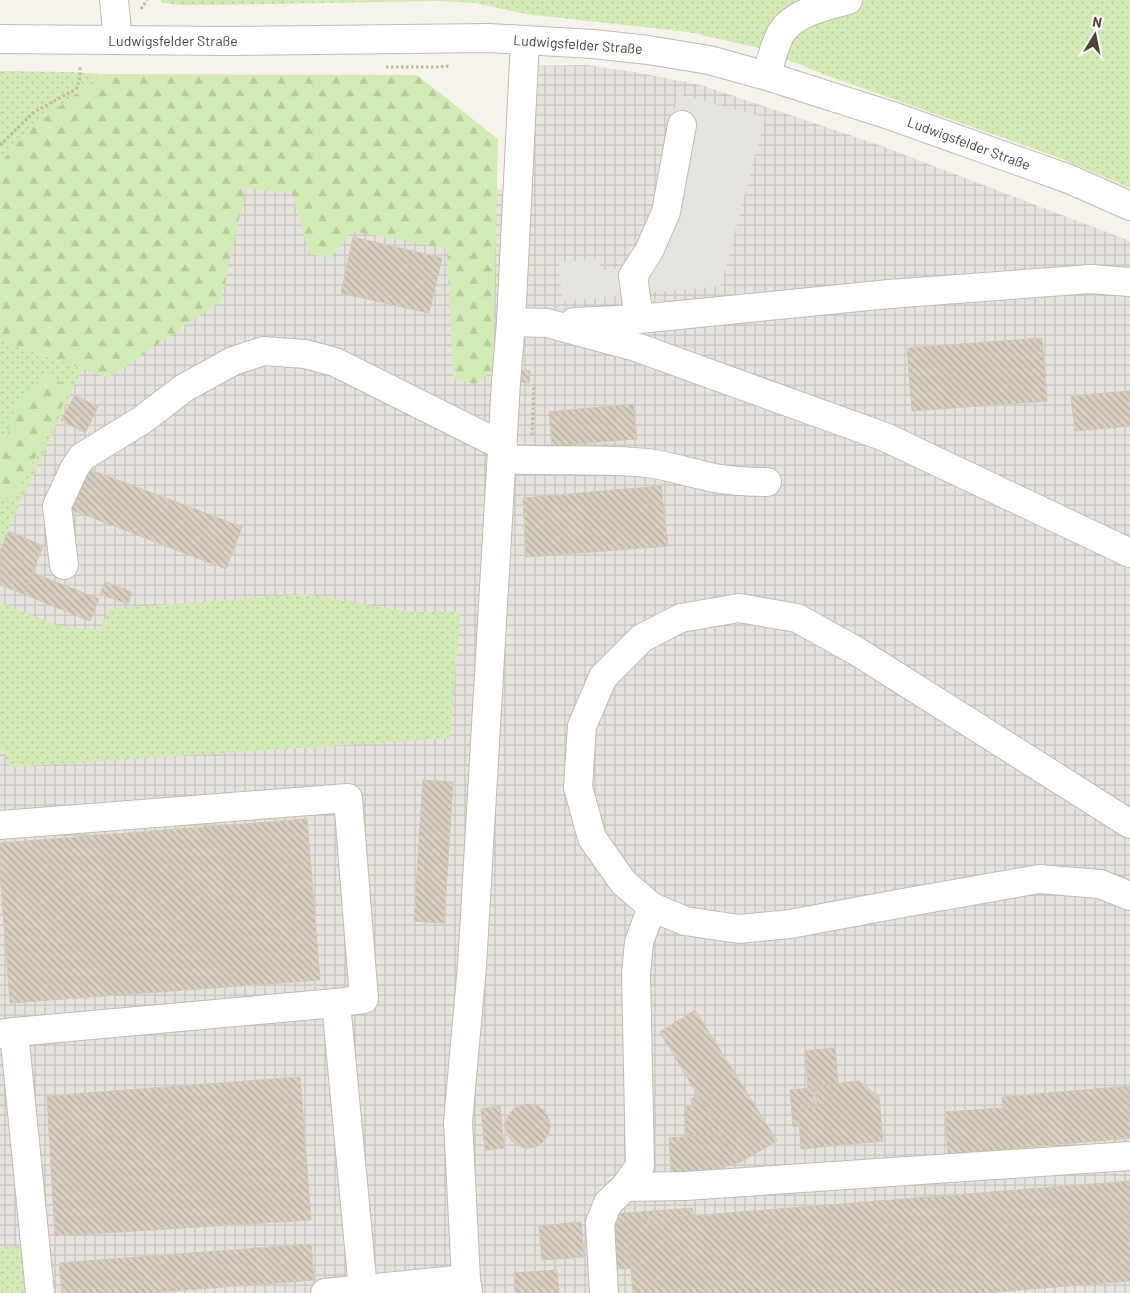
<svg xmlns="http://www.w3.org/2000/svg" width="1130" height="1293" font-family="Barlow,sans-serif">
<defs>
<pattern id="industrial-grid" width="8" height="8" patternUnits="userSpaceOnUse" patternTransform="scale(1.25)"><rect width="8" height="8" fill="#e6e2dd"/><path d="M0 4h8M4 0v8" fill="none" stroke="#c7c3be"/></pattern>
<pattern id="grass-dots" width="8" height="8" patternUnits="userSpaceOnUse" patternTransform="scale(1.25)"><rect width="8" height="8" fill="#d2eab5"/><path d="M2 2h.1M6 6h.1" fill="none" stroke="#b6ca9c" stroke-width="1.8" stroke-linecap="round"/></pattern>
<pattern id="forest-firs" width="22" height="20" patternUnits="userSpaceOnUse" patternTransform="scale(1.25)"><rect width="22" height="20" fill="#d2eab5"/><path d="M5 1l3.5 6h-7zM16 11l3.5 6h-7z" fill="#b6ca9c"/></pattern>
<pattern id="building-back-hatch" width="6" height="6" patternUnits="userSpaceOnUse" patternTransform="scale(1.25)"><rect width="6" height="6" fill="#d8cfc1"/><path d="M-1 5l2 2M0 0l6 6M5-1l2 2" fill="none" stroke="#b1aa9e"/></pattern>
</defs>
<rect width="100%" height="100%" fill="#f6f3ec"/>
<path fill="url(#industrial-grid)" d="M587 65 640 73 701 85 879 145 1130 241V1293H0V533L87 356 228 158 503 190 510 66Z"/>
<g fill="url(#grass-dots)">
<path d="M160 0H1130V188L1057 157 828 76 759 48 688 32 525 14 476 3 438 1 208 5H182L163 3Z"/>
<path d="M0 71 71 72 102 74 31 128 0 163Z"/>
<path d="M0 340 82 369 0 546Z"/>
<path d="M305 594 409 612H460L450 738 10 767 2 748H0V603L62 627 100 630 109 609Z"/>
<path d="M24 1246 28 1293H0V1248Z"/>
</g>
<g fill="url(#forest-firs)">
<path d="M102 74 417 75 498 139 493 370 475 384 453 378 447 249 352 231 331 258 309 254 292 193 246 188 221 301 108 378 0 340V163L31 128Z"/>
<path d="M43 375 72 387 13 500 0 495V440L6 442 15 409Z"/>
</g>
<path fill="#e5e3e0" d="M677 94 765 117 721 286 562 301 559 263 598 259 601 270 621 268 649 228 660 203Z"/>
<g fill="url(#building-back-hatch)" stroke="#d3c7b4">
<path d="M353 237 442 258 429 313 341 293Z"/>
<path d="M1042 338 1047 401 912 411 907 348Z"/>
<path d="M518 370 530 371 529 383 517 382Z"/>
<path d="M1130 391V426L1075 431 1071 396Z"/>
<path d="M75 395 98 407 85 433 61 420Z"/>
<path d="M633 404 637 439 552 446 549 412Z"/>
<path d="M86 468 242 527 226 569 70 509Z"/>
<path d="M661 486 668 546 526 557 523 498Z"/>
<path d="M9 531 43 546 24 594 0 585V551Z"/>
<path d="M33 573 99 599 90 621 24 594Z"/>
<path d="M105 582 132 592 128 604 100 594Z"/>
<path d="M423 780 453 782 444 923 414 921Z"/>
<path d="M307 819 320 980 10 1003 0 872V843Z"/>
<path d="M695 1010 777 1141 740 1162 721 1134 660 1032Z"/>
<path d="M835 1048 838 1083 816 1086V1092H813L812 1088 808 1089 805 1051Z"/>
<path d="M300 1077 311 1220 55 1236 47 1096Z"/>
<path d="M859 1081 879 1097 883 1141 801 1149 798 1109 817 1107 816 1086Z"/>
<path d="M1130 1086V1138L1007 1149 1002 1097Z"/>
<path d="M812 1088 814 1107 798 1109 799 1126 793 1127 790 1090Z"/>
<path d="M698 1095 721 1134 686 1136 685 1107 693 1106 690 1100Z"/>
<circle cx="528" cy="1126" r="22"/>
<path d="M500 1106 504 1148 485 1150 481 1109Z"/>
<path d="M1004 1108 1007 1149 948 1154 945 1112Z"/>
<path d="M721 1134 740 1162 723 1167Z"/>
<path d="M721 1134 724 1169 671 1173 669 1138Z"/>
<path d="M1130 1181V1281L982 1293H633L627 1221Z"/>
<path d="M692 1208 693 1216 627 1221 631 1268 617 1269 613 1214Z"/>
<path d="M581 1222 584 1257 542 1260 539 1226Z"/>
<path d="M311 1244 314 1280 148 1293H62L59 1263Z"/>
<path d="M557 1270 559 1293H516L514 1273Z"/>
</g>
<g fill="none" stroke-linecap="round" stroke-linejoin="round">
<defs>
<g id="minor">
<path d="M114 0 118 40"/>
<path d="M0 39 225 41 488 38 593 44 648 50 709 60 767 76 892 116 1069 179 1130 206"/>
<path d="M767 76C770 62 774 48 780 35 791 13 826 6 848 0"/>
<path d="M639 319 633 276 649 251 666 212 682 125"/>
<path d="M511 322 547 323 636 347 885 437 1130 553"/>
<path d="M574 322 639 319 889 294 1091 279 1130 282"/>
<path d="M502 459C550 462 599 458 647 463 670 466 691 473 714 478 731 481 749 482 767 482"/>
<path d="M64 565 57 506 74 469 82 457 142 420 184 388 233 361 264 351 305 354 335 362 503 446"/>
<path d="M1130 824 858 652 797 618 739 608 681 618 642 638 603 677 582 726 578 787 592 838 623 882 652 907 685 921 739 929 790 924 903 903 1039 879 1100 884 1130 896"/>
<path d="M0 825 348 798 364 999 336 1003 363 1289"/>
<path d="M14 1032 336 1003"/>
<path d="M0 1034 14 1032 40 1293"/>
<path d="M625 1187 685 1186 1130 1156"/>
<path d="M325 1293 466 1279"/>
<path d="M468 1293 466 1279 458 1122 472 966 506 382 511 322 525 40"/>
<path d="M604 1293 600 1223 608 1203 625 1187 640 1166 636 974 639 942 652 907"/>
</g>
</defs>
<use href="#minor" stroke="#c2bbae" stroke-width="30"/>
<g stroke="#c4b79f" stroke-width="3" stroke-dasharray="2.5 2.5" stroke-linecap="butt">
<path d="M141 9 147 0"/>
<path d="M386 67H439L449 66"/>
<path d="M0 145 34 112 76 89 80 79V65"/>
<path d="M532 435 534 384"/>
</g>
<use href="#minor" stroke="#fff" stroke-width="28"/>
</g>
<g text-anchor="middle" dominant-baseline="central" stroke-width="5" stroke-linejoin="round" paint-order="stroke">
<g font-size="14" fill="#4b4439" stroke="#fff">
<text x="173" y="40">Ludwigsfelder Straße</text>
<text transform="translate(578 44) rotate(4)">Ludwigsfelder Straße</text>
<text transform="translate(969 143) rotate(20)">Ludwigsfelder Straße</text>
</g>
</g>
<g transform="translate(1095 35) rotate(10)" stroke="#ffffff" stroke-width="4" paint-order="stroke">
<path d="M0-4L9 19L0 12L-9 19Z" fill="#4b4439"/>
<text y="-8" font-size="14" font-weight="bold" text-anchor="middle" fill="#4b4439">N</text>
</g>
</svg>
